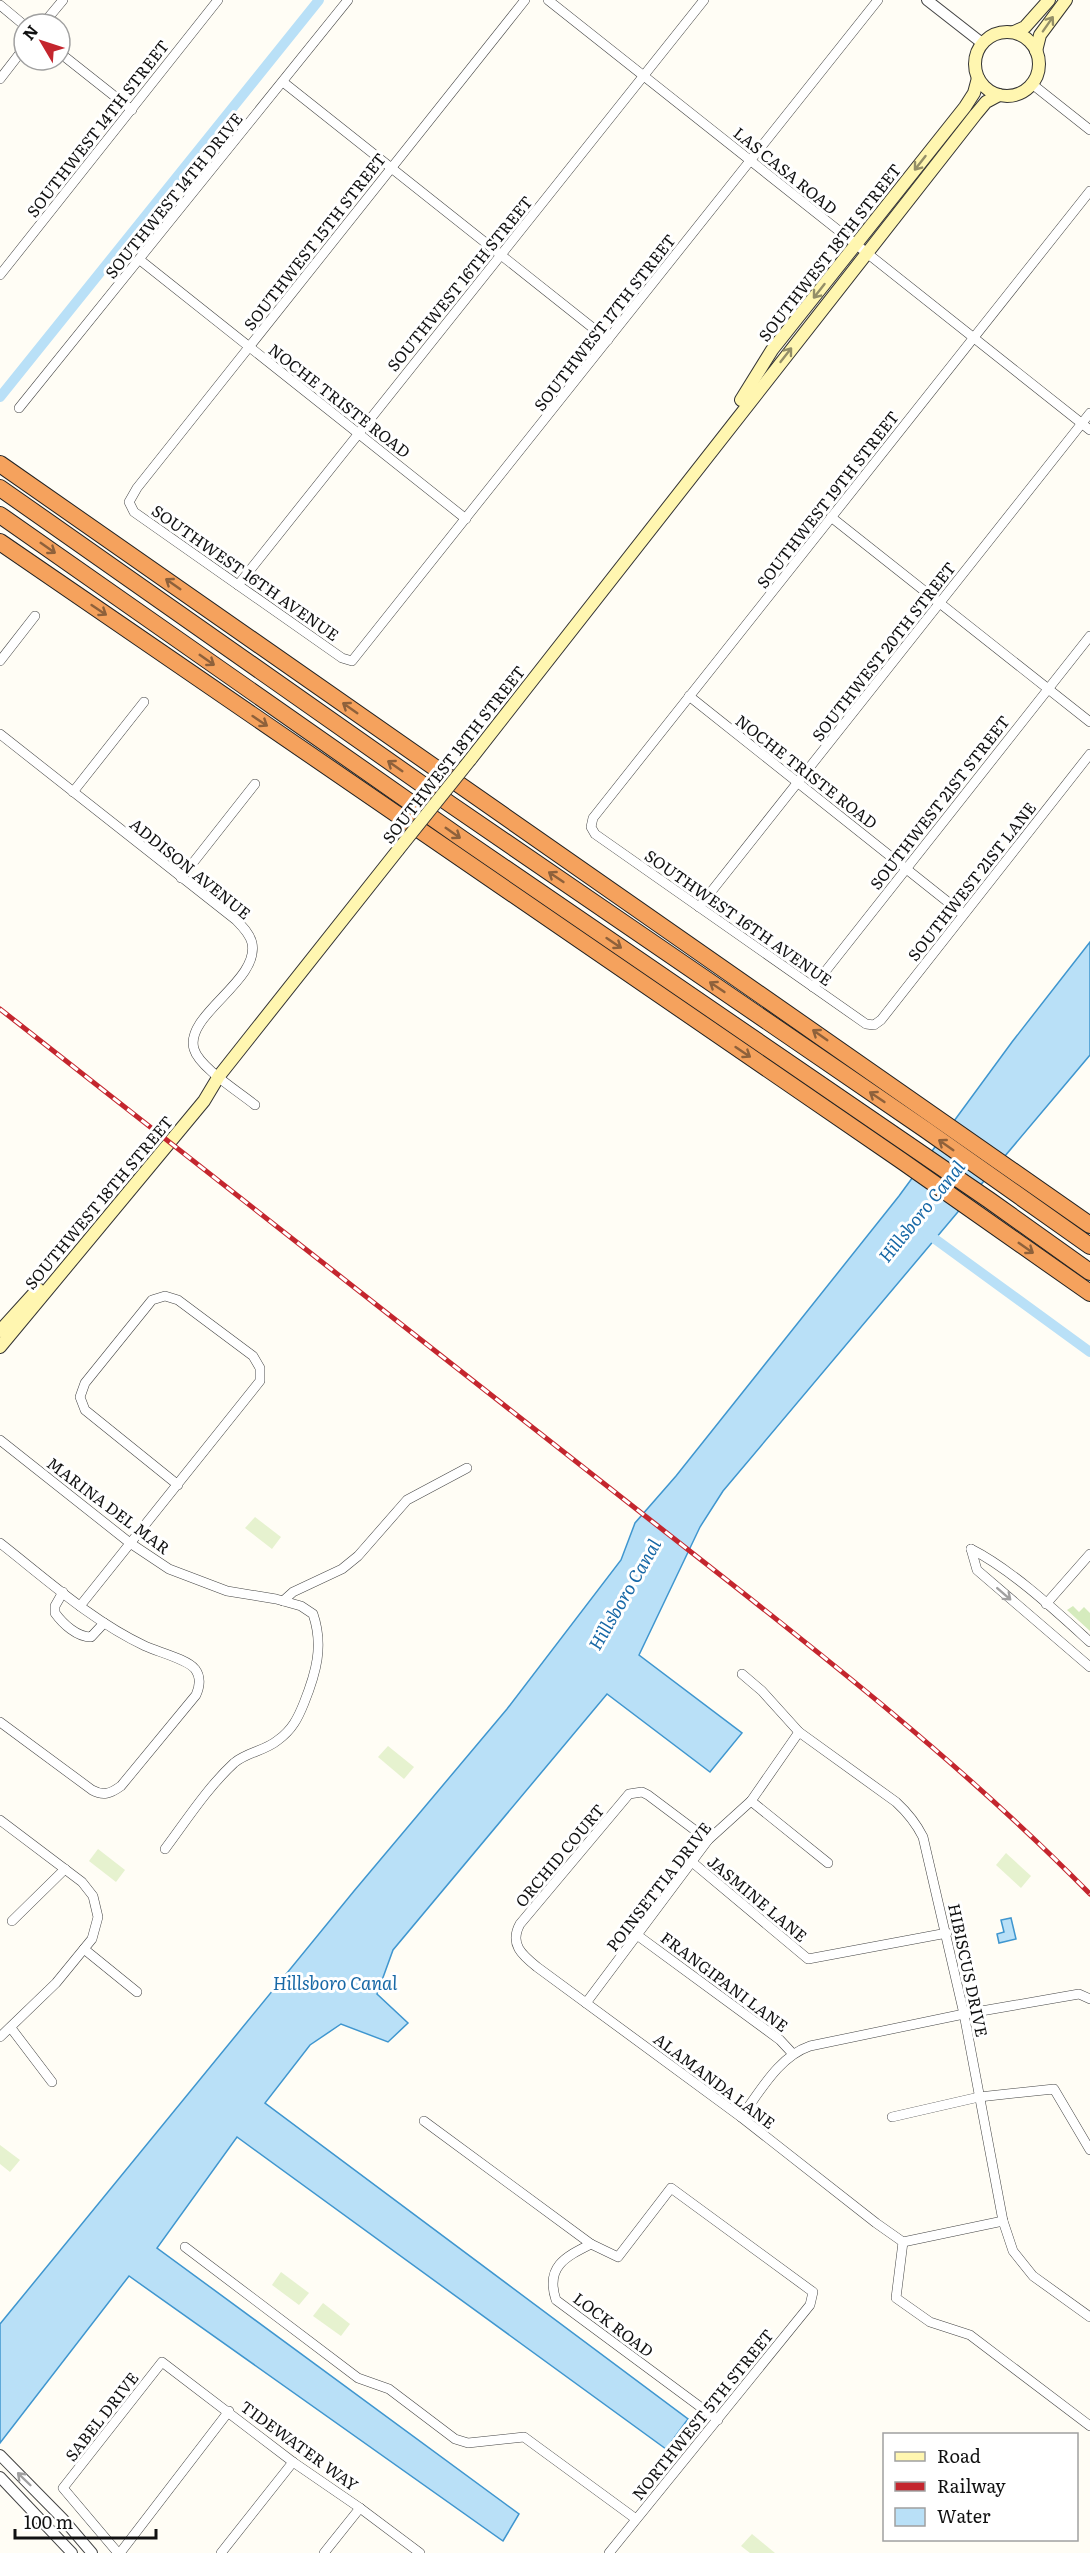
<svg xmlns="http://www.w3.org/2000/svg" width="1090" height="2553" font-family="Literata,serif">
<rect width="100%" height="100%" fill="#fffdf5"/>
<path fill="#d5ebbd" d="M1073 1606 1079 1612 1084 1607 1090 1613V1631L1067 1610Z"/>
<g fill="#e6f2cf">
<path d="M255 1517 281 1537 272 1549 245 1528Z"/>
<path d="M388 1746 414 1767 404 1779 378 1757Z"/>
<path d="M98 1849 125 1870 116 1882 89 1861Z"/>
<path d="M1006 1853 1031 1876 1021 1888 996 1865Z"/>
<path d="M0 2145 20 2160 10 2172 0 2164Z"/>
<path d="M281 2272 309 2293 299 2305 272 2285Z"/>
<path d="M323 2303 350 2324 341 2336 313 2316Z"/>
<path d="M752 2534 775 2553H750L741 2546Z"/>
</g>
<g fill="#b9e0f7" stroke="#3f96cf" stroke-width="1.5">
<path d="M1090 942V1055L723 1491 700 1527 639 1655 742 1733 710 1772 607 1694 393 1950 377 1994 408 2023 388 2042 341 2024 310 2045 265 2103 688 2419 666 2449 237 2137 157 2248 519 2514 503 2541 129 2276 0 2443V2324L354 1891 507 1709 621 1560 635 1523 676 1476 899 1196 1012 1042Z"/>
<path d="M1011 1918 1016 1939 999 1943 997 1934 1004 1932 1001 1920Z"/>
</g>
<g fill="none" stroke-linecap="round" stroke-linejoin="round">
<g stroke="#b9e0f7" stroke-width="10">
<path d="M0 397 319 0"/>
<path d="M924 1231 1090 1352"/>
</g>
<defs>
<g id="minor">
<path d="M525 0 137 488 129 502 134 512 342 658 352 661 878 0"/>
<path d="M548 0 1090 430"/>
<path d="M0 5 24 25"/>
<path d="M43 24 63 0"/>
<path d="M60 53 132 110"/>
<path d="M0 79 24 48"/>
<path d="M283 82 608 340"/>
<path d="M1032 84 1090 130"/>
<path d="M1090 191 593 818 591 827 595 834 866 1024 874 1025 881 1020 1090 754"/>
<path d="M140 260 466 519"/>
<path d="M0 275 218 0"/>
<path d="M19 408 348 0"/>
<path d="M831 517 1090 722"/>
<path d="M238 585 704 0"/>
<path d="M0 661 35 616"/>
<path d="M689 696 963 914"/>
<path d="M0 734 236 920C242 926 250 934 252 943 260 981 184 1015 194 1049 199 1067 239 1092 255 1105"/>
<path d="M73 792 144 702"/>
<path d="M181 878 255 784"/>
<path d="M699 907 1090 413"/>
<path d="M813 987 1090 636"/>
<path d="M0 1440 130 1543 169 1569 227 1591 276 1599 301 1606 313 1614C324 1646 316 1673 304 1703 298 1718 292 1730 278 1740 265 1751 247 1752 234 1763 207 1788 186 1821 165 1849"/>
<path d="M0 1543C46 1579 92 1621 145 1646 158 1652 187 1659 195 1669 201 1677 200 1686 196 1695L121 1786C110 1794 103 1796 92 1790L0 1722"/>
<path d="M971 1549 977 1570 1090 1667"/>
<path d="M971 1549C1011 1569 1057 1612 1090 1642"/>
<path d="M63 1592 55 1606V1613C63 1624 77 1637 91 1637L104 1623"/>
<path d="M283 1601 293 1592 342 1569 358 1556 407 1500 467 1468"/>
<path d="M1046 1604 1090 1554"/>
<path d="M80 1606 260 1381V1368L253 1356 178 1300 165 1296 152 1300 85 1383 80 1397 85 1410 178 1485"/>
<path d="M742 1674 762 1691 799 1732 896 1802C908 1813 916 1823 923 1837L964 2014 1003 2221 1013 2251 1033 2276 1090 2317"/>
<path d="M751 1801 828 1863"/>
<path d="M0 1820 82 1882 93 1896 98 1917 92 1939 56 1983 0 2037"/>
<path d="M708 1840 648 1795 642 1792 629 1794 520 1924C509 1944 522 1955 537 1967L741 2117 876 2223 903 2242 1003 2221"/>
<path d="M692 1862 808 1959 947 1933"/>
<path d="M12 1921 65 1869"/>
<path d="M637 1935 780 2040 793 2054"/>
<path d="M84 1949 137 1992"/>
<path d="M586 2003 708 1840 751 1801 799 1732"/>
<path d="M11 2028 52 2082"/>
<path d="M741 2117C760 2092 778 2057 810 2046L964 2014 1079 1994 1090 1999"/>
<path d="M892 2117 979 2097 1054 2089 1090 2150"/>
<path d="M424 2121 591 2244"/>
<path d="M903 2242 896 2298 930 2322 970 2335 1090 2426"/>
<path d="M185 2247 358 2378 389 2389 455 2439 468 2443 524 2437 636 2519"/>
<path d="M118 2553 63 2488 162 2362 293 2462 360 2508 420 2553"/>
<path d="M120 2553 229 2411"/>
<path d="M221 2553 293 2462"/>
<path d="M324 2553 360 2508"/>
<path d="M609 2553 810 2305 813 2292 671 2188 618 2257 591 2244C565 2257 545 2267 556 2300L718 2420"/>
</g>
<g id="tertiary">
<path d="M927 0 982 43"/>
<path d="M0 2455 63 2519 92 2553"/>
<path d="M0 2477 72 2553"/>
</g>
<g id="secondary">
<path d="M1014 32 1025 27 1049 0"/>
<circle cx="1007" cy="64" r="32"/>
<path d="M1036 51 1040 35 1066 0"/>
<path d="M741 400 772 350 965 107 974 93 978 78"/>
<path d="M470 760 976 114 986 102 999 95"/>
<path d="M0 1331 38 1289"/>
<path d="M0 1347 204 1101 219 1076 398 850"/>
</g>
<g id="motorway">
<path d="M0 464 1090 1225"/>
<path d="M0 488 450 804 926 1130 1090 1246"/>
<path d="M0 515 461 838 989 1200 1090 1272"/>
<path d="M0 542 902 1161 1090 1293"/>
</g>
</defs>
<use href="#minor" stroke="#444" stroke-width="10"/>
<use href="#tertiary" stroke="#444" stroke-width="12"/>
<use href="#secondary" stroke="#333" stroke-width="14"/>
<use href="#motorway" stroke="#222" stroke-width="18"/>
<use href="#minor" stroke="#fff" stroke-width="9"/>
<use href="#tertiary" stroke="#fff" stroke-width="10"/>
<use href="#secondary" stroke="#fff6b0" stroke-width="12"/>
<use href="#motorway" stroke="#f5a25d" stroke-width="16"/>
<defs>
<path id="rail" d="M0 1009C205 1170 411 1332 616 1493 778 1621 945 1746 1090 1894"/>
</defs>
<use href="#rail" stroke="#c4262e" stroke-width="5"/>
<use href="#rail" stroke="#fff" stroke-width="3" stroke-dasharray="9" stroke-linecap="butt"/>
<defs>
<path id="secondary-bridge" d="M398 850 470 760"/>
</defs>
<use href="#secondary-bridge" stroke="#333" stroke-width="14" stroke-linecap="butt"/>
<use href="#secondary-bridge" stroke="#fff6b0" stroke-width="12"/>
</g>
<defs><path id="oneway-shaft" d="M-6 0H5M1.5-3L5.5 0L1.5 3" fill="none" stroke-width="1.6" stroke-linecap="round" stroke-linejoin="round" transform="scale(1.5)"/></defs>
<g stroke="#948f68">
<use href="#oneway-shaft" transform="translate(1048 24) rotate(-55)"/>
<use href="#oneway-shaft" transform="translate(920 163) rotate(128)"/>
<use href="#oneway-shaft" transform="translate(819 291) rotate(128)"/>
<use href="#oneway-shaft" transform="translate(786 355) rotate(-52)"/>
</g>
<g stroke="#8e613b">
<use href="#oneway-shaft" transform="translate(48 548) rotate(35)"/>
<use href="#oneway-shaft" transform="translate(173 584) rotate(-145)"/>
<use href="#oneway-shaft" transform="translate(99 610) rotate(34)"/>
<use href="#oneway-shaft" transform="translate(207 660) rotate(35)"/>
<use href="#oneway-shaft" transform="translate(350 708) rotate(-145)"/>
<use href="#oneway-shaft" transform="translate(260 721) rotate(34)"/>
<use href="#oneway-shaft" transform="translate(395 766) rotate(-145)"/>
<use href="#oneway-shaft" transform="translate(453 833) rotate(35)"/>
<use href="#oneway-shaft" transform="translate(556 877) rotate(-146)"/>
<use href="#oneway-shaft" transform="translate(614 943) rotate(34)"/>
<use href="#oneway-shaft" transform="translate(717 987) rotate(-146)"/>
<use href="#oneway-shaft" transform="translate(820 1035) rotate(-145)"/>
<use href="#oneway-shaft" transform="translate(743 1052) rotate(34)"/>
<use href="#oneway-shaft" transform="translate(877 1097) rotate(-146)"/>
<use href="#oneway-shaft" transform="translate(946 1145) rotate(-145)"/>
<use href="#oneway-shaft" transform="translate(1026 1248) rotate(35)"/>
</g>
<g stroke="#a0a0a0">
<use href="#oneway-shaft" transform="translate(1004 1594) rotate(41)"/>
<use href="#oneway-shaft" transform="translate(24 2479) rotate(-136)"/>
</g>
<g text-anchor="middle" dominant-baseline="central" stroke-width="6" stroke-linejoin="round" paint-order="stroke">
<g font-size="16" fill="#111" stroke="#fff">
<text transform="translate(97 128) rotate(-52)">SOUTHWEST 14TH STREET</text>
<text transform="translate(786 170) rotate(39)">LAS CASA ROAD</text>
<text transform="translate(173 195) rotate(-51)">SOUTHWEST 14TH DRIVE</text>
<text transform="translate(314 241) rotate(-52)">SOUTHWEST 15TH STREET</text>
<text transform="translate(829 252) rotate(-52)">SOUTHWEST 18TH STREET</text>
<text transform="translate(459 283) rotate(-51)">SOUTHWEST 16TH STREET</text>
<text transform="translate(604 322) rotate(-52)">SOUTHWEST 17TH STREET</text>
<text transform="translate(340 400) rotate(38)">NOCHE TRISTE ROAD</text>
<text transform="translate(827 499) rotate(-52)">SOUTHWEST 19TH STREET</text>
<text transform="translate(246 572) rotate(35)">SOUTHWEST 16TH AVENUE</text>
<text transform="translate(883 651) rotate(-52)">SOUTHWEST 20TH STREET</text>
<text transform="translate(453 754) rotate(-52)">SOUTHWEST 18TH STREET</text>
<text transform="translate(807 771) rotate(38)">NOCHE TRISTE ROAD</text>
<text transform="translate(939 802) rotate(-52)">SOUTHWEST 21ST STREET</text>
<text transform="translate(191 868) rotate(39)">ADDISON AVENUE</text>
<text transform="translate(971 881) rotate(-52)">SOUTHWEST 21ST LANE</text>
<text transform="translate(739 917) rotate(35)">SOUTHWEST 16TH AVENUE</text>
<text transform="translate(98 1202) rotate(-50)">SOUTHWEST 18TH STREET</text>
<text transform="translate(109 1505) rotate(37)">MARINA DEL MAR</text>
<text transform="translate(559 1855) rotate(-50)">ORCHID COURT</text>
<text transform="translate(658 1886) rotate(-52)">POINSETTIA DRIVE</text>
<text transform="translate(758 1898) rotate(40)">JASMINE LANE</text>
<text transform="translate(969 1970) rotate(78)">HIBISCUS DRIVE</text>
<text transform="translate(725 1981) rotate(37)">FRANGIPANI LANE</text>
<text transform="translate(715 2080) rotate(37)">ALAMANDA LANE</text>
<text transform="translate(614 2324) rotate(37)">LOCK ROAD</text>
<text transform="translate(702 2414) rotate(-51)">NORTHWEST 5TH STREET</text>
<text transform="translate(101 2416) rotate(-52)">SABEL DRIVE</text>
<text transform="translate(300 2445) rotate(36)">TIDEWATER WAY</text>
</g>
<g font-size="18" font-style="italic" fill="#1768a6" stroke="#fff">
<text transform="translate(921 1211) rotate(-51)">Hillsboro Canal</text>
<text transform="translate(624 1594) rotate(-60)">Hillsboro Canal</text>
<text x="335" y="1982">Hillsboro Canal</text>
</g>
</g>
<rect x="883" y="2433" width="195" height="108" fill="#ffffff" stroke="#a0a0a0" stroke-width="1.5"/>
<rect x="895" y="2452" width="30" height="9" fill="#fff6b0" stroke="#a0a0a0" stroke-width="1.5"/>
<text x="937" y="2463" font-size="18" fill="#111111">Road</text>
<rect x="895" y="2482" width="30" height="9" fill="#c4262e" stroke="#a0a0a0" stroke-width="1.5"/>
<text x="937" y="2493" font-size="18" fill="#111111">Railway</text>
<rect x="895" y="2508" width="30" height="18" fill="#b9e0f7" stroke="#a0a0a0" stroke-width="1.5"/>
<text x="937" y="2523" font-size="18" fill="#111111">Water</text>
<g transform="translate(42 42) rotate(309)"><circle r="28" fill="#ffffff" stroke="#a0a0a0" stroke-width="1.5"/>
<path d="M0-4.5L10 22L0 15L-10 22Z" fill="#c4262e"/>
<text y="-9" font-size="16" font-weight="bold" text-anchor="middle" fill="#111111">N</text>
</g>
<path d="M15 2529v9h141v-9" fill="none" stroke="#111111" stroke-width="3"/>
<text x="24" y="2529" font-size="18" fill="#111111" stroke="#ffffff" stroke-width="4.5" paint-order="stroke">100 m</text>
</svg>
